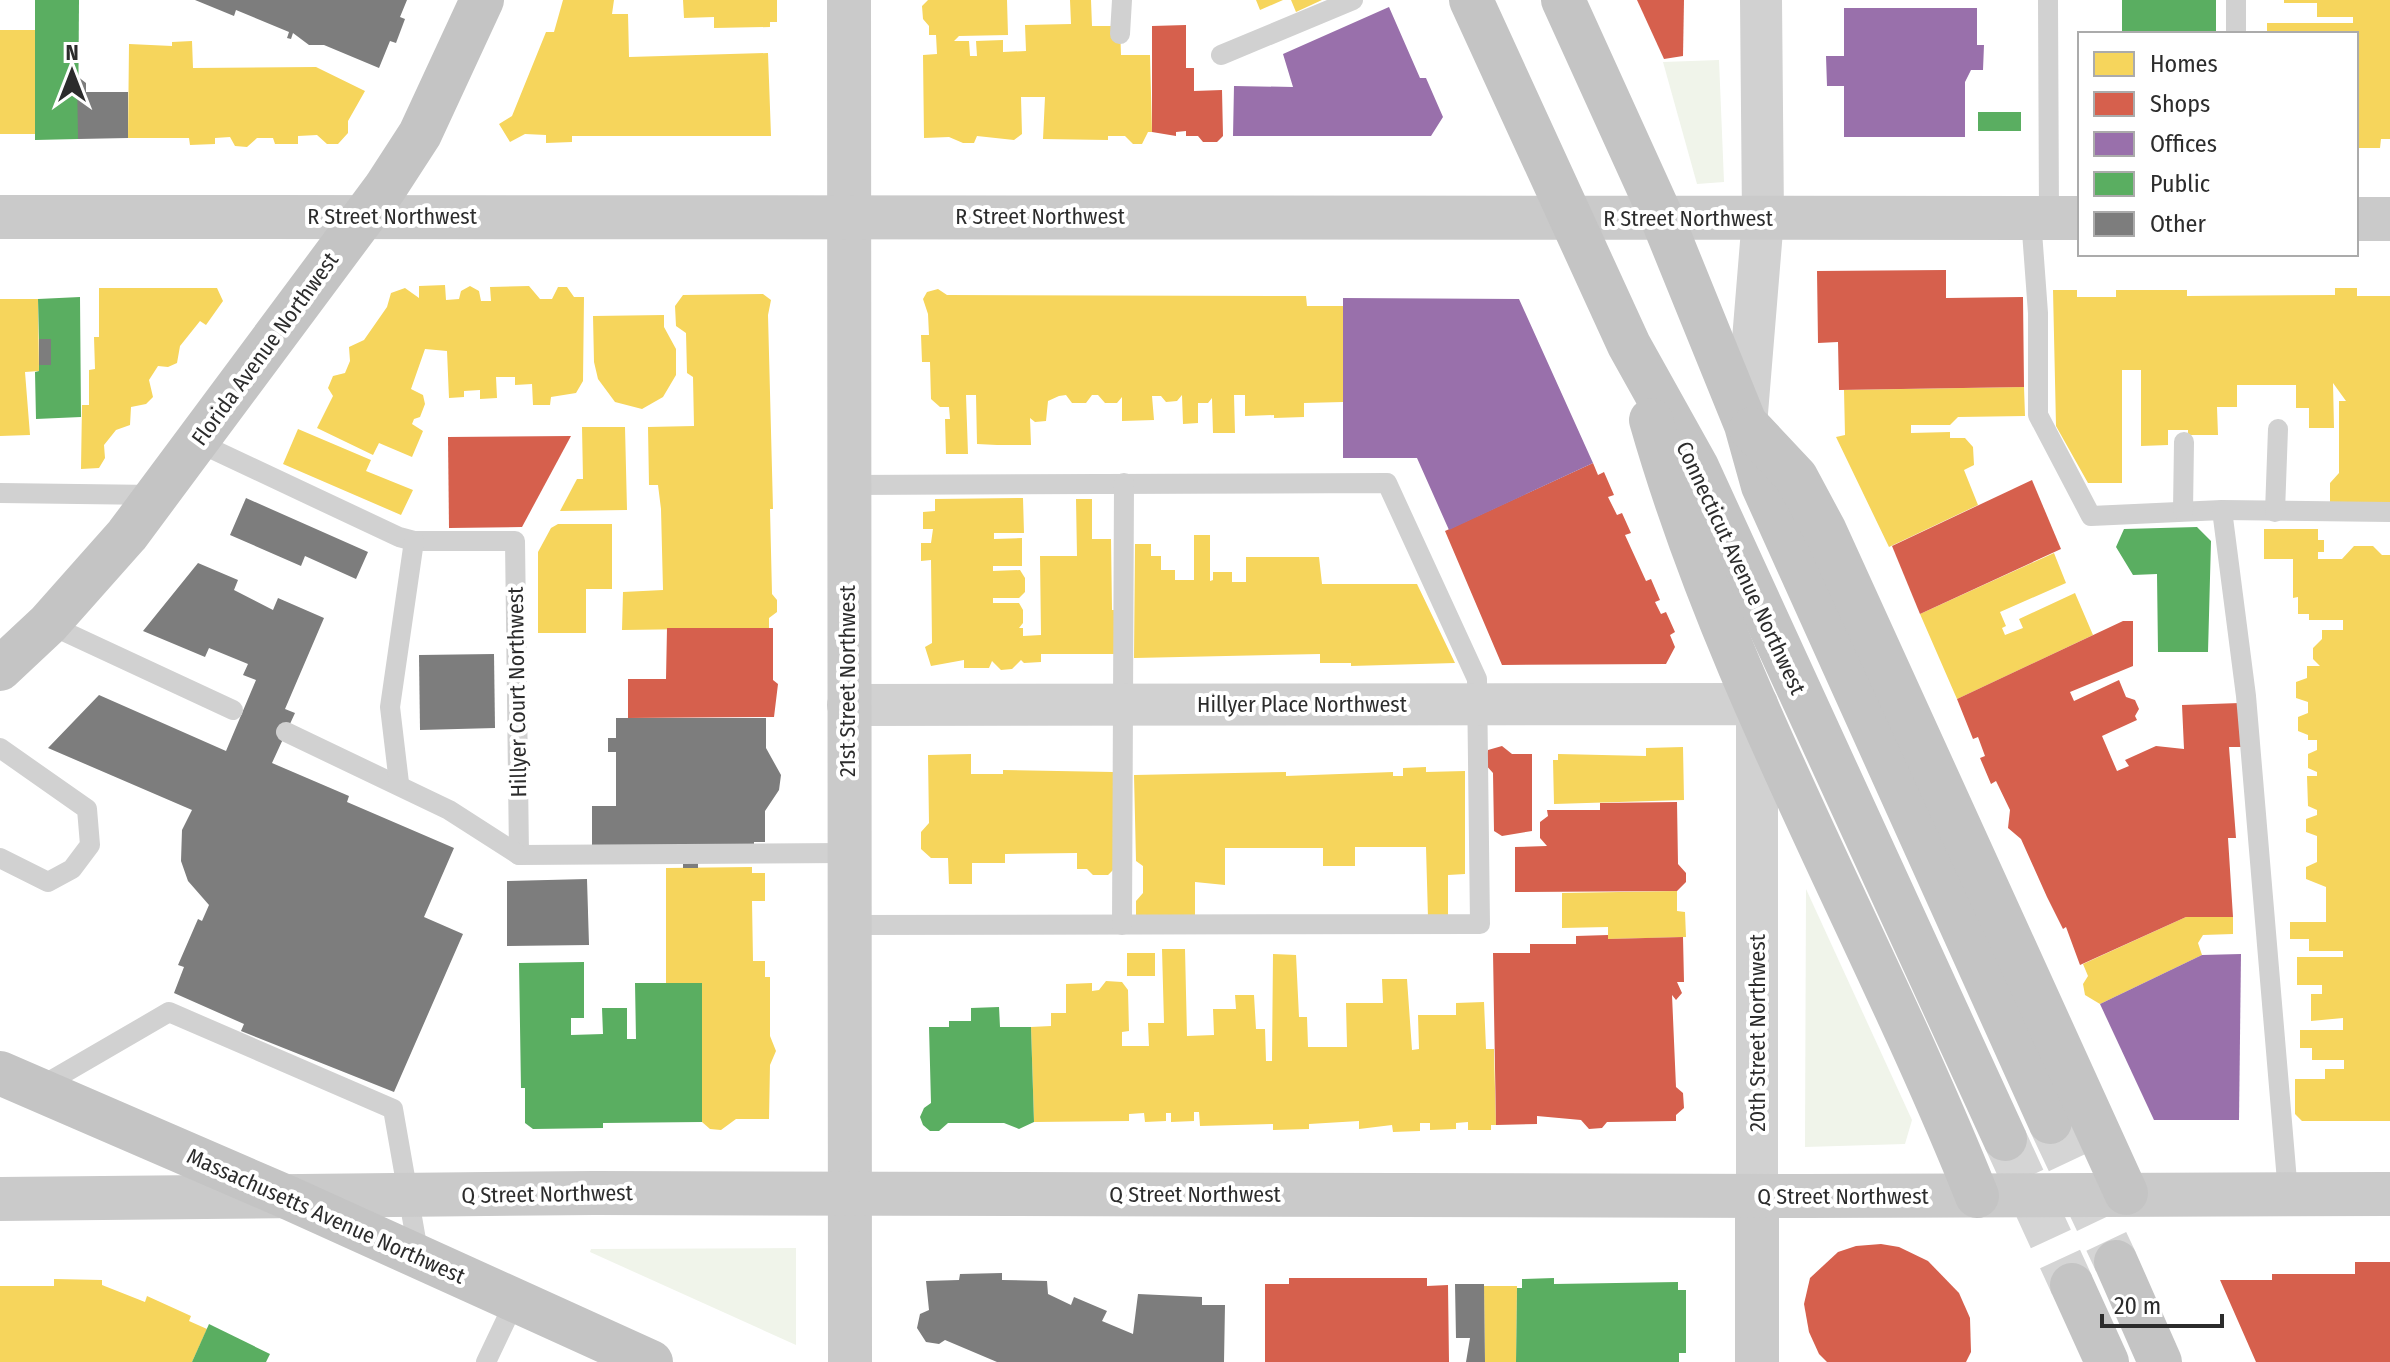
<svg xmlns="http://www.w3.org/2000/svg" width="2390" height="1362" font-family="'Fira Sans Condensed',sans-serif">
<rect width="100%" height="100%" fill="#fff"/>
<g fill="#f0f4ea">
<path d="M1719 60 1724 182 1697 184 1663 62Z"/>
<path d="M1806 889 1912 1120 1905 1144 1805 1147Z"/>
<path d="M796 1248V1345L590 1252 591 1249Z"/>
</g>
<g fill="#f6d55c">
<path d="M563 0H614L612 14H628L629 57 768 53 771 136H572V142L546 143V135L525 134 510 142 499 124 512 116 546 32H554Z"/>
<path d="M683 0H777V22H770V27L714 28V17L684 18Z"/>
<path d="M928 0H1007L1008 35 959 36 954 41H969L970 56H977L976 41 1003 40V52L1026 51 1025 25 1071 24 1070 0H1091L1092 26H1120L1121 55H1150L1152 132H1148L1142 144H1133L1125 136H1108V140L1043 139 1045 97H1021L1022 134 1014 140 977 136 974 143H963L949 137 924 138 923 55 937 54 936 35H929V26L923 19 922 6Z"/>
<path d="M1256 0H1283L1260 10Z"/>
<path d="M1291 0H1322L1296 12Z"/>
<path d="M2284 0H2390V139H2381L2380 148H2356V34H2267V23H2353V17H2317V3H2284Z"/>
<rect x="0" y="30" width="35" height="104"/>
<path d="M192 41 193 68 316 67 365 91 348 121V133L338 144H327L317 135 298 136V144H275L273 138H257L247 147 235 146 230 137 215 138V144L190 145 189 138H128L129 44 172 46V42Z"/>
<path d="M445 285 446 300 459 299 461 291 470 286 479 291 481 301H491L490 287 529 286 540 299H552L558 287H567L574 297H584L583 381 576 393 551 397 550 405H533L532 384 515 385V377H496L497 398 480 399V390L464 391V397L449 398 447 351 425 349 411 389 423 395 425 404 420 417 414 419 412 424 423 431 412 457 379 443 373 455 317 428 333 396 328 388 333 376 345 373 350 361 349 347 364 340 387 307 391 293 405 288 419 298V286Z"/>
<path d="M99 288H217L223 301 206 325 200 321 180 346 177 363 168 367 158 366 149 380 153 397 146 404 131 407 130 425 116 430 104 445 105 458 99 468 81 469 82 405H89V370L95 369 94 337H99Z"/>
<path d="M2335 288H2357V296H2390V511H2330V483L2339 473V401H2346L2333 383 2334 428H2309V408H2296V385H2237V407H2217L2218 435H2188V430H2168V445L2141 446V370H2122V483H2088L2056 426 2053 290H2077V297H2116V290H2187V296L2335 295Z"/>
<path d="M938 289 947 295 1306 296 1307 306H1343V402L1304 403V417L1274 418V415L1245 416V395H1234L1235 433H1213L1212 398 1208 403H1198V423L1183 424 1182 395 1177 401 1166 402 1161 396H1152L1154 420 1122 421V397L1117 403H1105L1098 395H1092L1086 403H1072L1066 395 1059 396 1048 401 1046 421 1035 422 1030 418 1031 445H997L977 444 976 395H966L968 454H946L945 419H950L949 407H940L931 399 930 362H922L921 335H929L928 314 923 299 927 292Z"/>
<path d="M763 294 771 300 768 315 773 509H770L772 594 777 600V612L769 618V628L622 630 623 592 663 590 661 509 658 485H649L648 427 694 426 693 377 687 373 686 333 676 326 675 306 683 295Z"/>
<path d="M0 299H38L39 371 25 372 30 435 0 436Z"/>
<path d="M664 315V327L676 349V375L663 397 642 409 615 402 598 379 594 362 593 316Z"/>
<path d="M2024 387 2025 416 1958 417 1950 425H1911V433L1950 432V438H1965L1973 447 1974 465 1964 470 1978 505 1889 547 1836 437 1845 435 1844 390Z"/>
<path d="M582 427H625L627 510 560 511 577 479H583Z"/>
<path d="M298 429 371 460 366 471 413 490 401 515 283 464Z"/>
<path d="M1023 498 1024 533H994V539L1022 538V566H993V571L1020 570 1025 578V592L1019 598H993V603H1019L1023 610V623L1019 628H1023V636L1041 635 1040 556H1077L1076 499H1092V539H1111L1112 610H1119L1114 654H1041V662L1024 663 1021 660 1012 669 1001 670 992 661 989 668H964V660L931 666 925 647 932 643 931 560 921 561V543H931L933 529H923V512L935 511V499Z"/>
<path d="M558 524H612V589H586V633H538V552L551 528Z"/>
<path d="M2264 529H2318V540H2324V552H2318V559H2342L2354 546H2373L2382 555H2390V1121H2302L2295 1114V1079H2325V1069H2344V1060H2312V1048H2300V1030H2343V1018L2311 1021V994H2322V985H2297V957H2343V951H2309V939H2290V922H2326V887L2306 879V867L2317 862V836L2306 832V819L2317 815V810L2308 806 2307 776H2317V772L2308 768V754L2317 750V740H2308V735L2298 731V717L2308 713V702L2296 698V682L2307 678V666H2320L2313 659V648L2322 639V630H2343V620H2309V614H2298V597L2293 598V559H2264Z"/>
<path d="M1194 535H1210V581L1213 580V572H1232V582H1246V557H1319L1322 584H1417L1455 663 1351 666V663H1320V654L1134 658 1135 544H1151V556H1161V570H1175V580H1194Z"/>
<path d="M2054 553 2066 583 2000 612 2006 626 2002 628 2005 635 2023 628 2019 619 2075 593 2093 635 1957 699 1920 614Z"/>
<path d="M1683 747 1684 800 1554 804 1553 760H1558V754L1646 756V748Z"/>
<path d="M971 754V774H1003V770L1113 772 1114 869 1108 875H1093L1087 869H1077V853L1005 854V863H972V884H949L948 858H931L921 849V832L929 823 928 755Z"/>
<path d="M1426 767V772L1465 771V874L1448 875V917L1428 918 1426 847H1355V866H1323V848H1225V885L1195 882V918H1136V901L1143 893V866L1136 861 1134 775 1286 772V776L1393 772V776H1403V768Z"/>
<path d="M752 867V873H765V901H752L753 961H765V977H770V1036L776 1051 770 1065 769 1119H736L721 1130 710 1129 702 1122V983H666V868Z"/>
<path d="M1677 891V911L1685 912 1686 937 1608 939V927L1562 928V893Z"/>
<path d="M2186 917H2233V934L2203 935 2198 943 2202 955 2100 1004 2085 995 2083 984 2088 976 2083 964Z"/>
<path d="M1162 949H1185L1187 1036 1214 1035 1213 1009H1236L1235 995H1254L1256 1029H1265L1266 1061H1272L1273 954 1296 955 1299 1017H1307L1308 1047H1347L1346 1003H1383L1382 979H1407L1412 1050 1419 1049 1418 1015H1456V1003L1484 1002 1486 1049H1494V1053L1496 1125H1491V1130H1468V1122L1456 1123V1129L1430 1130V1123H1420V1131L1393 1132 1392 1125 1359 1129V1121L1309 1124V1129L1273 1130V1124L1200 1126 1199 1112H1194V1121L1171 1122V1113H1166V1121L1145 1122 1144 1113 1129 1114V1121L1034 1122 1031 1027 1051 1026V1013H1066V984L1092 983V991L1099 990 1106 981 1122 982 1128 990 1129 1031 1122 1032V1046H1149L1148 1023H1164Z"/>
<rect x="1127" y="953" width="28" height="23"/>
<path d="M54 1279 102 1280V1285L145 1302 147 1296 191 1316 189 1321 207 1329 192 1362H0V1286H54Z"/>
<path d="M1484 1286H1517L1516 1362H1485Z"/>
</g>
<g fill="#d6604d">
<path d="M1637 0H1684L1683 56 1664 59Z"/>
<path d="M1186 25V68H1194V91L1222 90 1223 136 1217 142H1203L1198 136H1186V131L1176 132V136L1152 132V26Z"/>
<path d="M1946 270V298L2023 297 2024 387 1839 390 1838 342 1818 343 1817 271Z"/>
<path d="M571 436 522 527 449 528 448 437Z"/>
<path d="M1593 463 1598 475 1604 472 1614 495 1608 497 1617 515 1622 513 1631 533 1625 535 1646 581 1651 579 1660 600 1655 602 1661 614 1666 612 1675 632 1670 635 1675 647 1666 664 1502 665 1445 531Z"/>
<path d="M2032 480 2061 549 1920 614 1892 546Z"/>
<path d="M2123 621H2133V666L2070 692 2074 701 2119 680 2126 697 2135 700 2139 709 2135 716 2137 720 2102 736 2117 771 2129 766 2125 760 2156 746 2184 749 2182 705 2240 703 2241 747H2229L2236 838H2228L2233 917H2186L2080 965 2066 927 2063 929 2047 897 2021 839 2008 828 2010 810 1996 781 1991 784 1980 758 1985 756 1978 737 1973 739 1957 699Z"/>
<path d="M667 628H773V680L778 684 774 717 628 718V679H666Z"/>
<path d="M1502 746 1512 754H1532V831L1502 836 1494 831 1493 773 1484 763 1488 750Z"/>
<path d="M1677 802 1678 864 1686 873V882L1677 891 1515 892V847L1547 846 1540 838V822L1548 816 1547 810H1600V803Z"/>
<path d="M1608 935V939L1683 937 1684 982H1677L1682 993 1676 1000 1672 995 1676 1087 1683 1093 1684 1108 1676 1115V1121L1607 1122 1602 1128 1589 1129 1581 1120 1537 1116V1124L1496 1125 1493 953H1530V944H1576V936Z"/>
<path d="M1881 1244 1899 1247 1928 1261 1959 1293 1970 1318 1971 1352 1966 1362H1827L1819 1354 1809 1332 1804 1304 1810 1278 1838 1252 1856 1246Z"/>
<path d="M2355 1262H2390V1362H2256L2220 1280H2272V1274H2355Z"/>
<path d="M1289 1278H1427V1286L1448 1285 1449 1362H1265V1284H1289Z"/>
</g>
<g fill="#9970ab">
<path d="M1389 7 1420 78H1426L1443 117 1431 136H1233L1234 86 1293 87 1283 54Z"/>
<path d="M1844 8H1977V45H1984L1983 70H1971L1965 82V137H1844V86H1827L1826 56H1844Z"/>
<path d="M1343 298 1519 299 1593 463 1449 530 1417 458H1343Z"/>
<path d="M2241 954 2239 1120H2154L2100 1004 2202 955Z"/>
</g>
<g fill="#5aae61">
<path d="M35 0H79L78 139 35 140Z"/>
<rect x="2122" y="0" width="94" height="34"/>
<rect x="1978" y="112" width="43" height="19"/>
<path d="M80 297 81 417 36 419 35 372 39 371V365H51V339H39L38 299Z"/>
<path d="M2197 527 2211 541 2208 652H2158L2157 574 2133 575 2116 547 2124 529Z"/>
<path d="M584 962V1018H571V1035L603 1034 602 1008H627V1039H636L635 983H702V1122L603 1123V1128L533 1129 525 1123V1088H521L519 963Z"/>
<path d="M999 1007 1000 1027H1031L1034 1122 1019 1129 1004 1123H948L939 1131H930L923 1125 920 1117 924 1108 931 1103 929 1027H949V1021H971V1008Z"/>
<path d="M1554 1278V1284L1678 1282V1290H1686V1353H1679V1362H1516L1517 1288H1522V1279Z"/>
<path d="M209 1324 270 1354 266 1362H192Z"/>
</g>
<g fill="#7d7d7d">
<path d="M195 0H407L400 17 405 19 396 43 390 41 379 68 324 45H309L293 33 291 39 287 38 289 32 236 10 234 16Z"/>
<path d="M77 76 86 83V92H128V138L78 139Z"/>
<rect x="39" y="339" width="12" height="26"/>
<path d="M246 498 368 552 356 579 305 556 301 566 230 535Z"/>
<path d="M198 563 238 580 234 590 273 610 278 598 324 618 285 709 295 713 272 763 349 796 347 802 454 848 424 917 463 934 394 1092 241 1031 244 1024 174 993 184 967 178 965 198 919 202 921 209 905 188 881 181 861 182 830 192 810 48 748 99 695 226 751 256 680 243 675 248 664 209 648 205 657 143 631Z"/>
<path d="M494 654 495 728 420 730 419 655Z"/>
<path d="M616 718H766V748L781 775 779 790 765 811V842H754V847H698V868H683V846H592V806H616V752H608V738H616Z"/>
<path d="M587 879 589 945 507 946V881Z"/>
<path d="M1002 1273V1280L1047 1281 1048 1294 1071 1305 1074 1297 1107 1311 1102 1321 1133 1334 1138 1294 1202 1297V1305H1225L1224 1362H997L945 1340 939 1344 926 1342 917 1328 920 1314 929 1310 926 1281 959 1280 960 1274Z"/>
<path d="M1455 1284H1484L1485 1362H1466L1470 1338H1456Z"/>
</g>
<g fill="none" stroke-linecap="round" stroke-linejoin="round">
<g stroke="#d5d5d5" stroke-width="44" stroke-dasharray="44 22" stroke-linecap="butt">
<path d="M2050 1122 2116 1262"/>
<path d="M2005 1139 2072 1285"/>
</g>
<g stroke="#d1d1d1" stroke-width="20">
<path d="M2048 0 2049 218"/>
<path d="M1120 34 1122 0"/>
<path d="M2236 34V0"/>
<path d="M1221 55 1353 0"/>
<path d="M2031 218 2038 313V415L2091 516 2222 510 2246 696 2288 1193"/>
<path d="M197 442 399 537 414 541H515L519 855 847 853"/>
<path d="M847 485 1387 483 1477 679 1480 924 847 925"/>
<path d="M0 493 156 495"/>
<path d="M2222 510 2390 512"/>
<path d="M2183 511 2184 442"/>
<path d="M2275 512 2278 429"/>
<path d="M48 624 233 710"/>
<path d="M286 732 449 810 519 855"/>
<path d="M0 748 87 809 90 845 72 869 48 882 0 858"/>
<path d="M399 783 390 707 414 541"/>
<path d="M1122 925 1124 483"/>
<path d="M40 1087 169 1012 393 1109 419 1257"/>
<path d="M486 1362 515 1301"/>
</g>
<g stroke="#d1d1d1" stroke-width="42">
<path d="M1746 425 1763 218 1761 0"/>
<path d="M848 705 1757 704V1196"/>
</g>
<g stroke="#cacaca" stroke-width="44">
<path d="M849 0 850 1362"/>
<path d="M0 217 2080 218"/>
<path d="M2356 219H2390"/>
<path d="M1757 1196V1362"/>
<path d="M0 1199 594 1193 1805 1196 2390 1194"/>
</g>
<g stroke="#c4c4c4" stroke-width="44">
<path d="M1471 0 1629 345 1697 467 2005 1139"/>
<path d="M1563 0 1662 218 1746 425 1763 486 2050 1122"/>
<path d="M1651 420C1728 690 1873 936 1977 1196"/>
<path d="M1751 429 1796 477 1825 531 2126 1193"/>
<path d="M0 669 48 624 127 535 385 188 420 134 482 0"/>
<path d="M0 1073 289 1198 651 1362"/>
<path d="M2116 1262 2160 1362"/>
<path d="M2072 1285 2107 1362"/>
</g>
</g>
<g text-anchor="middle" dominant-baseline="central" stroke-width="8" stroke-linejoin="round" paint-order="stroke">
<g font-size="22" fill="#2c2c2c" stroke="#fff">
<text x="392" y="216">R Street Northwest</text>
<text x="1040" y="216">R Street Northwest</text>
<text x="1688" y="218">R Street Northwest</text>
<text transform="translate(265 349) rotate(-54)">Florida Avenue Northwest</text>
<text transform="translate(1741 568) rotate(65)">Connecticut Avenue Northwest</text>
<text transform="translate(847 681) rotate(-90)">21st Street Northwest</text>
<text transform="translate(517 692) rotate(-91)">Hillyer Court Northwest</text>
<text x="1302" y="704">Hillyer Place Northwest</text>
<text transform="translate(1757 1033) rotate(-90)">20th Street Northwest</text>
<text transform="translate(547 1194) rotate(-1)">Q Street Northwest</text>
<text x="1195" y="1194">Q Street Northwest</text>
<text x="1843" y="1196">Q Street Northwest</text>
<text transform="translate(326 1216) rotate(24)">Massachusetts Avenue Northwest</text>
</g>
</g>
<rect x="2078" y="32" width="280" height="224" fill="#ffffff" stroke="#ababab" stroke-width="2"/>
<rect x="2094" y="52" width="40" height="24" fill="#f6d55c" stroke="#ababab" stroke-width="2"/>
<text x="2150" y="72" font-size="24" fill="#2c2c2c">Homes</text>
<rect x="2094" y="92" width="40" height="24" fill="#d6604d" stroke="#ababab" stroke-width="2"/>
<text x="2150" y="112" font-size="24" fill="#2c2c2c">Shops</text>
<rect x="2094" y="132" width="40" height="24" fill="#9970ab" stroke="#ababab" stroke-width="2"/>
<text x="2150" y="152" font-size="24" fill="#2c2c2c">Offices</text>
<rect x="2094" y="172" width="40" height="24" fill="#5aae61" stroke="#ababab" stroke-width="2"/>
<text x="2150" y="192" font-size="24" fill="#2c2c2c">Public</text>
<rect x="2094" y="212" width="40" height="24" fill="#7d7d7d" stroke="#ababab" stroke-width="2"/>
<text x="2150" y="232" font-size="24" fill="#2c2c2c">Other</text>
<g transform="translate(72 72)" stroke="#ffffff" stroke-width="6" paint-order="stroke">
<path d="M0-6L14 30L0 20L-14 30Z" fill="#2c2c2c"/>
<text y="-12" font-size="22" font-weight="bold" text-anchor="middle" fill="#2c2c2c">N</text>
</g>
<path d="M2102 1314v12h120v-12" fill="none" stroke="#2c2c2c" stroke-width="4"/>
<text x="2114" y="1314" font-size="24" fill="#2c2c2c" stroke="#ffffff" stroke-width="6" paint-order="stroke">20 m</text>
</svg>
